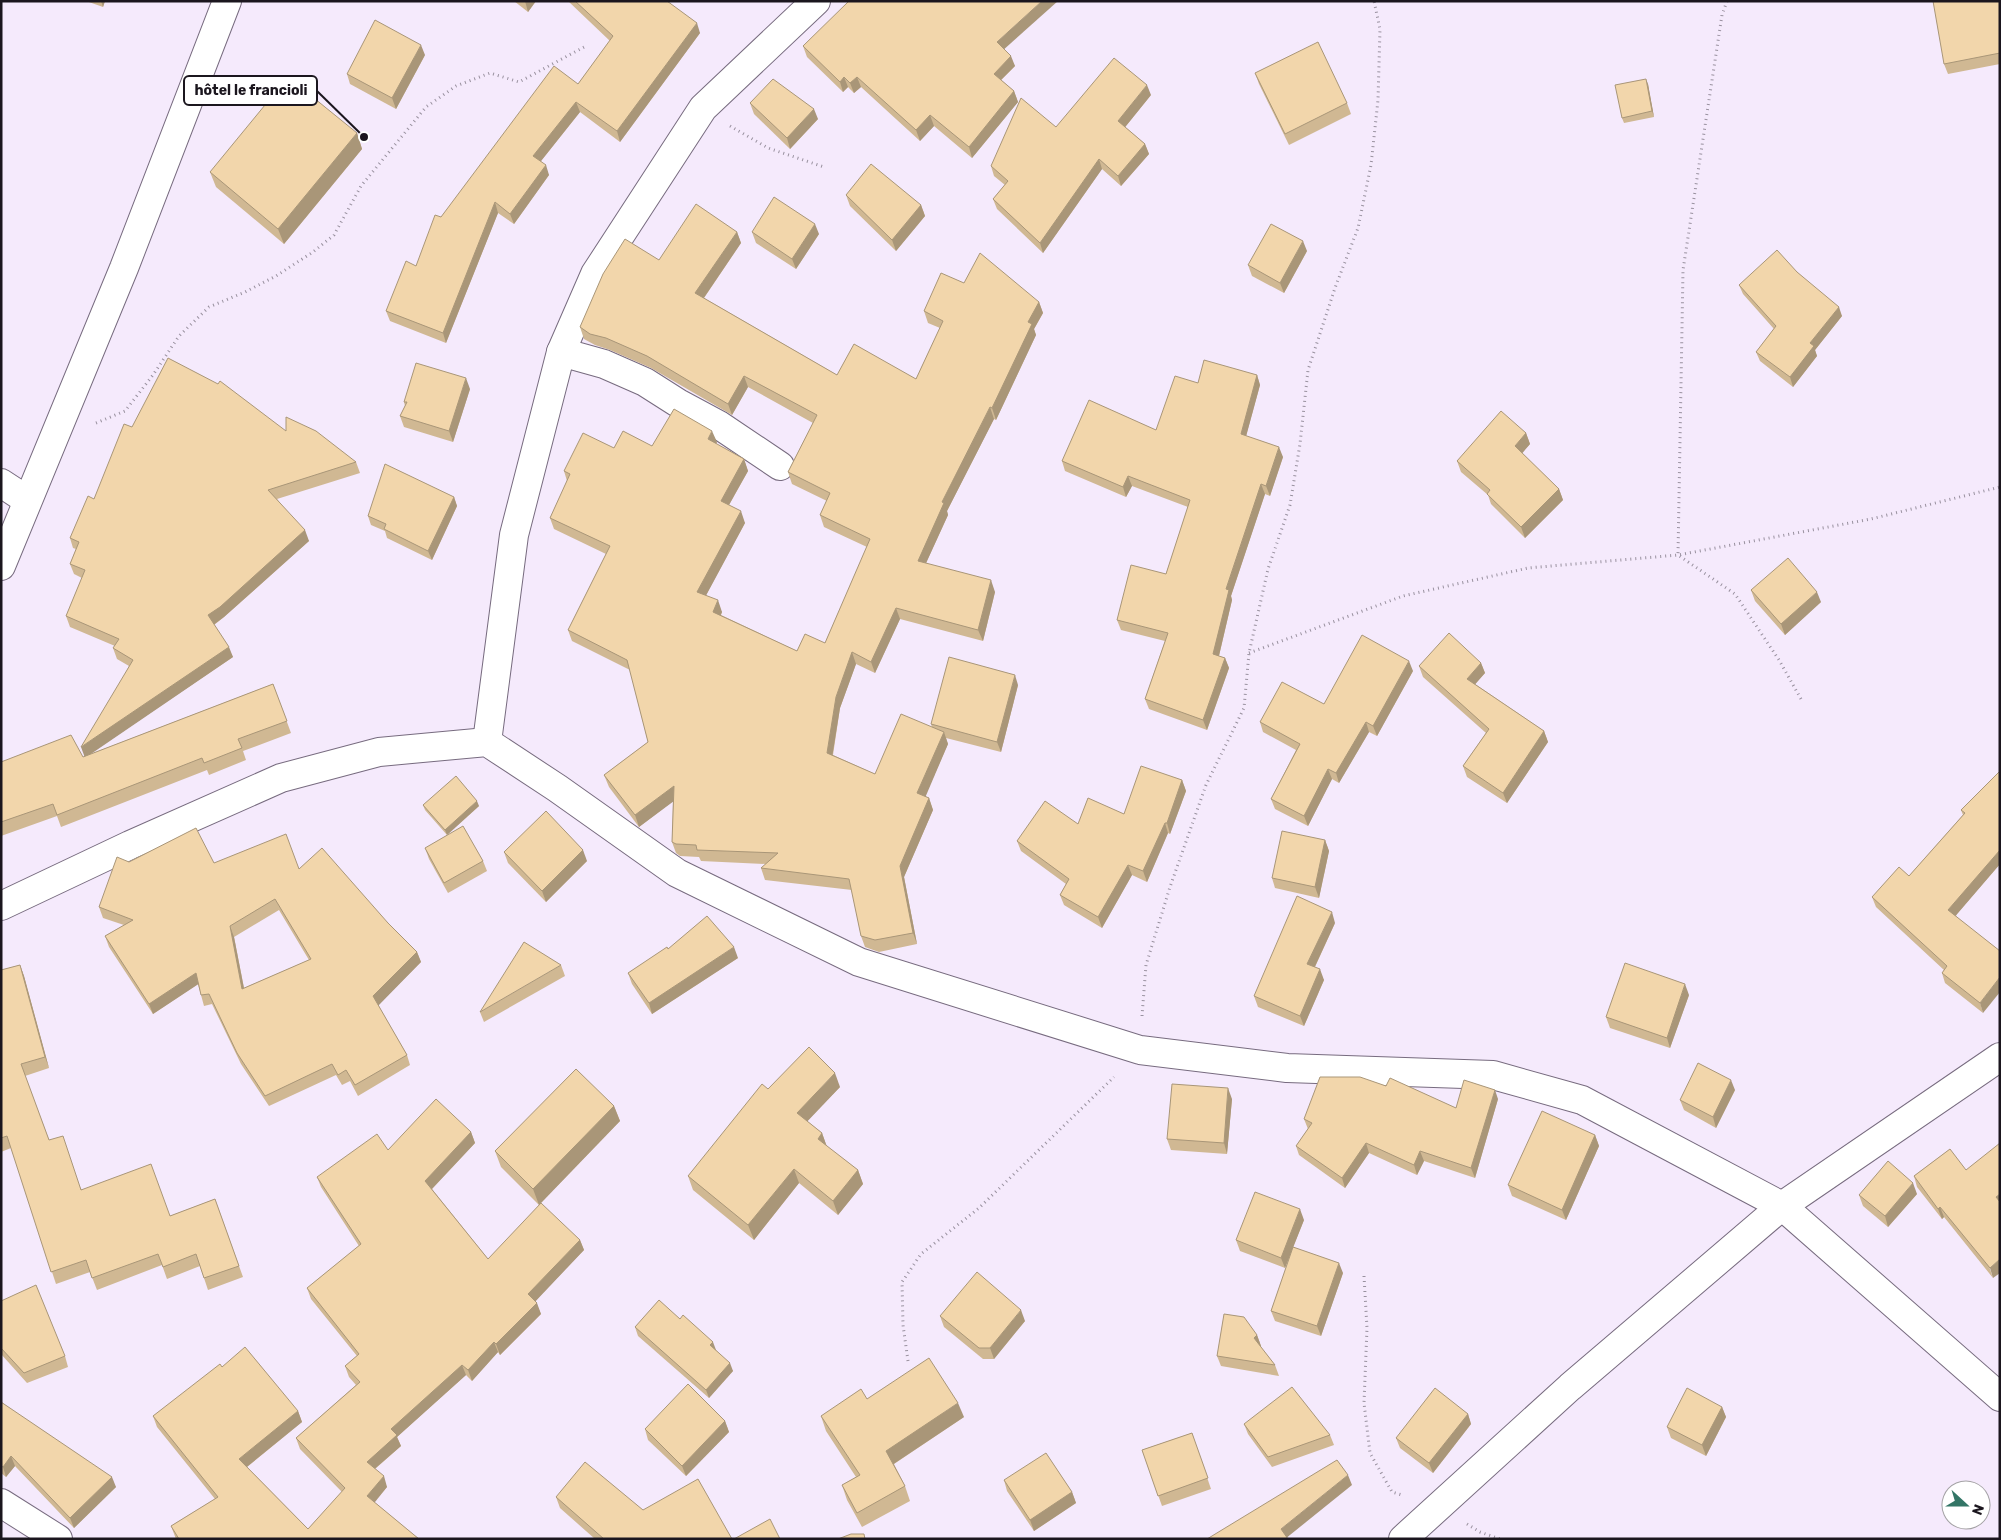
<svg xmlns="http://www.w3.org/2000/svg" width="2001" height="1540" font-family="Rubik,sans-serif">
<rect width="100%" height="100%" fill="#f5eafc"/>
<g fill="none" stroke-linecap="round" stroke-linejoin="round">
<defs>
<g id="street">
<path d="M561 352 604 364 645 382 678 403 719 425 780 466"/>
<path d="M1 483 27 500"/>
<path d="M487 742 514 535 561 352 595 274 703 108 816 1"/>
<path d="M1 906 130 845 281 778 379 752 487 742 557 788 677 873 859 962 1140 1050 1287 1068 1493 1075 1582 1100 1782 1206 2000 1397"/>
<path d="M1 1503 58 1539"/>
<path d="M1403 1539 1570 1387 1782 1206 2000 1057"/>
</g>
<path id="secondary" d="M1 566 124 268 227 1"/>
</defs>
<use href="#street" stroke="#776b7f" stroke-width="30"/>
<use href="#secondary" stroke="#776b7f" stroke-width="30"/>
<g stroke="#99919f" stroke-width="3" stroke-dasharray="1 4" stroke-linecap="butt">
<path d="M1727 1 1722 15 1683 270 1678 555 1735 594 1779 660 1801 699"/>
<path d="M730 126 768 148 824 167"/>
<path d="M96 423 125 411 153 375 179 336 209 307 245 292 276 276 313 252 334 235 361 186 426 107 456 86 490 73 519 82 586 46"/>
<path d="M1249 653 1403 596 1528 568 1678 555 1871 519 2000 487"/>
<path d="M1142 1016 1146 965 1170 887 1206 785 1244 708 1249 653 1268 569 1290 505 1300 444 1308 370 1335 288 1358 228 1371 165 1378 100 1380 29 1374 1"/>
<path d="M1364 1276 1367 1328 1364 1403 1370 1453 1392 1492 1402 1495"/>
<path d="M908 1361 903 1325 902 1282 921 1254 979 1208 1114 1077"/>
<path d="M1467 1524 1480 1532 1500 1539"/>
</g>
<use href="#street" stroke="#fff" stroke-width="28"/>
<use href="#secondary" stroke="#fff" stroke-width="28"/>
</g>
<g fill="#d0b893" fill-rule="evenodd">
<path d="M86 1H105L103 7Z"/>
<path d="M514 1H536L528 12Z"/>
<path d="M568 1H667L700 33 620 142 580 112 541 161 549 175 514 224 498 213 446 343 390 321 386 311 416 266 441 217 578 84 610 41Z"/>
<path d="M2000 1V64L1948 74 1944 64Z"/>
<path d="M803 46 1004 49 1015 66 1001 80 1014 91 1018 102 972 158 934 126 920 141 861 87 854 93 848 87 843 92 807 57Z"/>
<path d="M425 55 396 109 350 84 347 74Z"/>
<path d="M1255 73 1347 103 1351 114 1289 145 1259 84Z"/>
<path d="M1648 84 1654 117 1624 123 1622 118Z"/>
<path d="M1151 95 1125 127 1145 144 1149 154 1121 186 1102 169 1043 253 997 209 993 199 1005 185 994 176 991 166 1056 127Z"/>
<path d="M750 103 818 119 790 149 754 114Z"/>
<path d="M357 133 362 149 284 244 216 187 210 172Z"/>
<path d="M846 195 921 205 925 216 896 251 850 206Z"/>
<path d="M737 232 741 243 704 298 837 375 916 379 940 328 928 323 924 311 964 283 1039 302 1043 313 1034 329 1036 335 996 420 994 419 947 511 948 515 926 563 995 592 983 641 900 619 875 673 856 664 840 708 833 755 875 774 932 727 931 724 1018 685 1001 752 946 738 948 744 925 796 929 798 933 810 904 877 917 944 879 952 865 947 861 936 852 890 765 880 761 868 766 864 701 861 699 857 680 856 676 853 672 842 673 801 639 827 609 787 604 775 648 742 630 670 572 641 568 630 606 554 554 529 550 518 567 481 564 471 614 448 717 442 716 444 744 459 748 471 729 505 745 523 706 595 722 612 721 615 797 651 825 643 867 547 824 527 820 515 827 501 792 484 788 472 813 423 748 387 732 415 651 368 610 350 595 345 584 339 580 327 659 260Z"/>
<path d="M752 232 819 234 796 269 756 243Z"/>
<path d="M1307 251 1284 293 1252 276 1248 265Z"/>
<path d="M1797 272 1842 316 1815 350 1817 356 1793 387 1760 361 1756 352 1774 329 1743 294 1739 285Z"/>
<path d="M1257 375 1260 385 1246 436 1283 457 1270 496 1265 494 1231 596 1232 600 1219 656 1225 658 1229 668 1207 730 1149 709 1145 699 1165 641 1121 630 1117 620 1166 574 1188 507 1132 486 1126 497 1065 471 1062 461 1156 430 1198 383Z"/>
<path d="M470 389 453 442 404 427 400 416 405 406 404 402Z"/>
<path d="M132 427 286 431 356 462 360 473 277 499 309 541 224 617 214 625 233 657 88 755 273 684 291 733 243 751 246 760 209 775 207 770 61 827 57 816 1 836V762L84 757 129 666 117 659 113 648 115 646 70 627 66 616 82 578 74 574 70 564 76 549 73 548 70 538 94 499Z"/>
<path d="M1526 433 1530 444 1522 453 1559 489 1563 500 1525 538 1491 504 1488 495 1461 472 1457 461Z"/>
<path d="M454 497 457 506 432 560 387 538 385 531 371 525 368 516Z"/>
<path d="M1751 590 1821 602 1785 635 1755 601Z"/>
<path d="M1481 663 1485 673 1475 684 1544 731 1548 742 1507 803 1467 777 1463 766 1486 733 1423 677 1419 666Z"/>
<path d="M1413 671 1377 736 1369 732 1339 783 1332 779 1308 826 1275 809 1271 799 1296 750 1263 732 1260 722 1324 704Z"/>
<path d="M2000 771V864L1956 915 1983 1013 1945 983 1942 973 1944 970 1876 907 1872 897 1909 876 1963 815 1961 810Z"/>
<path d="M1182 780 1186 791 1170 834 1168 833 1147 882 1132 875 1102 928 1064 905 1060 895 1066 884 1021 851 1017 841 1078 824 1124 814Z"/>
<path d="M423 805 479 806 447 835 425 810Z"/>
<path d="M1325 840 1329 851 1319 898 1275 888 1272 878Z"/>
<path d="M425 848 483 861 487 871 448 893 429 859Z"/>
<path d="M504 852 587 861 546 902 508 863Z"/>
<path d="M129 862 214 863 299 869 388 923 417 952 421 962 378 1005 407 1055 410 1065 358 1096 350 1081 342 1085 336 1075 269 1106 241 1064 212 1004 204 1006 198 984 153 1014 109 947 105 936 124 925 103 918 99 907ZM279 910 309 960 244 988 234 937Z"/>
<path d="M1335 923 1315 967 1324 980 1304 1026 1258 1007 1254 996Z"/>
<path d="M668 949 738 958 652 1014 632 984 628 973Z"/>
<path d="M20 965 24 976 49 1068 25 1076 49 1140 82 1190 170 1216 215 1199 243 1277 208 1290 200 1266 167 1279 162 1265 97 1290 90 1272 56 1284 11 1148 1 1152V970Z"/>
<path d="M561 965 565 976 484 1022 480 1012Z"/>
<path d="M1689 995 1670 1048 1610 1028 1606 1017Z"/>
<path d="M1386 1086 1456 1108 1498 1099 1475 1178 1424 1161 1417 1175 1369 1153 1345 1188 1299 1155 1296 1146 1308 1129 1304 1119Z"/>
<path d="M840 1087 807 1121 822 1133 827 1147 858 1170 863 1184 838 1215 799 1183 754 1240 693 1190 688 1176 768 1089Z"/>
<path d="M1735 1090 1716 1128 1684 1110 1680 1100Z"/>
<path d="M1232 1099 1227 1154 1171 1150 1167 1139Z"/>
<path d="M614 1106 620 1121 539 1205 501 1167 495 1151Z"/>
<path d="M471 1132 475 1143 432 1189 488 1259 580 1240 584 1250 535 1301 541 1314 500 1355 498 1352 472 1381 466 1375 397 1437 401 1446 375 1469 387 1487 374 1502 419 1539H176L171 1526 215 1499 157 1427 153 1416 222 1367 298 1411 302 1422 247 1467 308 1529 342 1492 300 1449 296 1438 356 1385 349 1377 345 1366 357 1356 311 1299 307 1288 359 1246 321 1187 317 1177 388 1150Z"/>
<path d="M1595 1135 1599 1146 1566 1220 1512 1196 1508 1185Z"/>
<path d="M1950 1149 1993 1278 1944 1217 1942 1219 1917 1187 1914 1176Z"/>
<path d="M1917 1194 1888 1227 1863 1206 1859 1195Z"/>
<path d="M1304 1220 1293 1247 1343 1273 1321 1336 1275 1321 1271 1311 1292 1251 1285 1268 1240 1251 1236 1240Z"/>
<path d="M1 1301 65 1356 68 1367 27 1383 1 1354Z"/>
<path d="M940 1316 1025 1321 994 1359H983L944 1327Z"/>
<path d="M680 1319 716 1350 733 1371 709 1398 638 1336 635 1327Z"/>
<path d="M1257 1335 1261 1346H1260L1275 1365 1279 1376 1221 1366 1217 1356Z"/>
<path d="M867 1399 964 1417 894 1464 905 1486 910 1501 862 1527 847 1500 842 1485 856 1477 826 1431 821 1416Z"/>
<path d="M1 1402 116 1487 74 1528 15 1466 6 1477 1 1473Z"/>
<path d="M1722 1407 1726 1417 1706 1456 1671 1438 1667 1427Z"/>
<path d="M1468 1414 1471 1424 1433 1473 1400 1448 1396 1438Z"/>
<path d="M725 1421 729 1432 686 1476 648 1440 645 1429Z"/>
<path d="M1244 1424 1330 1435 1334 1445 1272 1467 1248 1434Z"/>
<path d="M1192 1433 1211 1489 1162 1506 1142 1450Z"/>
<path d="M1004 1480 1072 1492 1076 1503 1034 1531 1007 1491Z"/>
<path d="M556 1497 643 1510 732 1539H595L560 1508Z"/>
</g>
<g fill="#a99678">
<path d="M101 1H105L103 7Z"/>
<path d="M525 1H536L528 12Z"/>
<path d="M1042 1H1058L1001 52 997 42Z"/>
<path d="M697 23 700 33 620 142 617 131Z"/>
<path d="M421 45 425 55 396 109 392 98Z"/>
<path d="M1011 56 1015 66 997 84 994 74Z"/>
<path d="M844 77 848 87 843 92 840 82Z"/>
<path d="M857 77 861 87 854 93 850 83Z"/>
<path d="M1646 79 1648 84 1654 117 1652 111Z"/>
<path d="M1147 85 1151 95 1122 131 1118 121Z"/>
<path d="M1014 91 1018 102 972 158 969 147Z"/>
<path d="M576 102 580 112 537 166 533 156Z"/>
<path d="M814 109 818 119 790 149 787 138Z"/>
<path d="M930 115 934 126 920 141 916 130Z"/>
<path d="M357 133 362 149 284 244 278 229Z"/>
<path d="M1145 144 1149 154 1121 186 1118 176Z"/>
<path d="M1099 159 1102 169 1043 253 1040 243Z"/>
<path d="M546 165 549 175 514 224 510 214Z"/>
<path d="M495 202 498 213 446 343 443 333Z"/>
<path d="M921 205 925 216 896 251 892 240Z"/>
<path d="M815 224 819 234 796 269 792 259Z"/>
<path d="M737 232 741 243 699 305 695 293Z"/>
<path d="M1303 241 1307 251 1284 293 1280 283Z"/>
<path d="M1039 302 1043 313 1034 329 1036 335 996 420 992 408 1028 322Z"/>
<path d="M1839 307 1842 316 1815 350 1817 356 1793 387 1790 377 1810 343Z"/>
<path d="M1257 375 1260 385 1244 444 1241 434Z"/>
<path d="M744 376 748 387 732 415 728 404Z"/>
<path d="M466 378 470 389 453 442 449 431Z"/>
<path d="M990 407 994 419 947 511 948 515 922 572 918 561 942 502Z"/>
<path d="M712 431 717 442 712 451 708 439Z"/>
<path d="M1526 433 1530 444 1519 457 1515 446Z"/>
<path d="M1279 447 1283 457 1270 496 1266 486Z"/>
<path d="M744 459 748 471 725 512 721 501Z"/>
<path d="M1128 476 1132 486 1126 497 1123 487Z"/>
<path d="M1261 484 1265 494 1231 596 1232 600 1217 664 1213 654 1226 589Z"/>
<path d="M1559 489 1563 500 1525 538 1521 527Z"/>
<path d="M454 497 457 506 432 560 428 551Z"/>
<path d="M741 511 745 523 702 603 697 592Z"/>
<path d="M305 530 309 541 224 617 212 626 208 615Z"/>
<path d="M991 580 995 592 983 641 978 630Z"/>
<path d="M1817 592 1821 602 1785 635 1781 624Z"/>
<path d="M718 600 722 612 717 623 713 612Z"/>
<path d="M896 608 900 619 875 673 871 662Z"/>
<path d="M229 647 233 657 85 758 81 747Z"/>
<path d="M852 652 856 664 840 708 831 764 827 753 836 697Z"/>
<path d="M1225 658 1229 668 1207 730 1203 720Z"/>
<path d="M1409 661 1413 671 1377 736 1373 726Z"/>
<path d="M1481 663 1485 673 1471 689 1467 679Z"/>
<path d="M1015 675 1018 685 1001 752 997 742Z"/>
<path d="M1366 722 1369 732 1339 783 1336 773Z"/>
<path d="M1544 731 1548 742 1507 803 1503 793Z"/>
<path d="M944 732 948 744 922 805 917 793Z"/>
<path d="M1328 769 1332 779 1308 826 1304 816Z"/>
<path d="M1182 780 1186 791 1170 834 1167 823Z"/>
<path d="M674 786 678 798 639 827 635 815Z"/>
<path d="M929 798 933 810 904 877 917 944 913 933 900 866Z"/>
<path d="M477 801 479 806 447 835 445 830Z"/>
<path d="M1165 823 1168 833 1147 882 1143 871Z"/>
<path d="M1325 840 1329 851 1319 898 1315 887Z"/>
<path d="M583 850 587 861 546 902 542 891Z"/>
<path d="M2000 850V864L1952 920 1948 910Z"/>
<path d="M1128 865 1132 875 1102 928 1098 917Z"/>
<path d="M1332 912 1335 923 1311 975 1307 964Z"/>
<path d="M230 926 234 937 246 999 242 989Z"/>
<path d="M734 947 738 958 652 1014 649 1003Z"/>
<path d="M417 952 421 962 377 1007 373 996Z"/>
<path d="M20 965 24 976 49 1068 45 1057Z"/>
<path d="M1320 969 1324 980 1304 1026 1300 1016Z"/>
<path d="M196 973 200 983 153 1014 149 1004Z"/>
<path d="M2000 977V992L1983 1013 1980 1003Z"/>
<path d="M1685 984 1689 995 1670 1048 1667 1038Z"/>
<path d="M835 1073 840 1087 802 1127 797 1113Z"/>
<path d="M1731 1080 1735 1090 1716 1128 1713 1117Z"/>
<path d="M1228 1088 1232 1099 1227 1154 1224 1143Z"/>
<path d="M1495 1090 1498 1099 1475 1178 1471 1168Z"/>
<path d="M614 1106 620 1121 539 1205 533 1189Z"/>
<path d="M471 1132 475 1143 429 1192 425 1181Z"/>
<path d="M822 1133 827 1147 818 1139Z"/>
<path d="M1595 1135 1599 1146 1566 1220 1562 1210Z"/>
<path d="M1366 1143 1369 1153 1345 1188 1342 1178Z"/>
<path d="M1420 1151 1424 1161 1417 1175 1414 1165Z"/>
<path d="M794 1169 799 1183 754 1240 748 1225Z"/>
<path d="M858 1170 863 1184 838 1215 833 1201Z"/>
<path d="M1913 1183 1917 1194 1888 1227 1885 1216Z"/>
<path d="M2000 1194V1208L1996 1197Z"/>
<path d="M1940 1207 1944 1217 1942 1219 1938 1209Z"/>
<path d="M1300 1209 1304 1220 1285 1268 1281 1258Z"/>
<path d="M580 1240 584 1250 532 1305 528 1294Z"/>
<path d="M2000 1259V1273L1993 1278 1990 1268Z"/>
<path d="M1339 1263 1343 1273 1321 1336 1317 1326Z"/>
<path d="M537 1303 541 1314 500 1355 496 1344Z"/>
<path d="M1021 1310 1025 1321 994 1359 990 1348Z"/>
<path d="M1257 1335 1261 1346 1258 1349 1254 1338Z"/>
<path d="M494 1342 498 1352 472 1381 468 1370Z"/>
<path d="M713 1342 716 1350 713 1354 710 1345Z"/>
<path d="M730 1363 733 1371 709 1398 706 1390Z"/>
<path d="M462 1365 466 1375 397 1437 401 1446 371 1472 367 1462 391 1429Z"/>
<path d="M958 1403 964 1417 892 1465 886 1451Z"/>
<path d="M1722 1407 1726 1417 1706 1456 1702 1445Z"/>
<path d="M298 1411 302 1422 243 1470 239 1459Z"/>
<path d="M1468 1414 1471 1424 1433 1473 1429 1463Z"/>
<path d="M725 1421 729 1432 686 1476 682 1466Z"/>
<path d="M11 1456 15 1466 6 1477 3 1467Z"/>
<path d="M1348 1475 1352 1485 1285 1539 1281 1529Z"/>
<path d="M384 1476 387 1487 371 1507 367 1496Z"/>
<path d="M112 1477 116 1487 74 1528 70 1518Z"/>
<path d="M1072 1492 1076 1503 1034 1531 1030 1520Z"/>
</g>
<g fill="#f2d6ab" stroke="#a99678" fill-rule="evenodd">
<path d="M575 1H667L697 23 617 131 576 102 533 156 546 165 510 214 495 202 443 333 386 311 406 261 416 266 435 215 441 217 554 66 578 84 613 36Z"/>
<path d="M849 1H1042L997 42 1011 56 994 74 1014 91 969 147 930 115 916 130 857 77 850 83 844 77 840 82 803 46Z"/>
<path d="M1933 1H2000V53L1944 64Z"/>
<path d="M375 20 421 45 392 98 347 74Z"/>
<path d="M1318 42 1347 103 1285 134 1255 73Z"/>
<path d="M1114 58 1147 85 1118 121 1145 144 1118 176 1099 159 1040 243 993 199 1008 181 991 166 1021 98 1056 127Z"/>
<path d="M288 77 357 133 278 229 210 172Z"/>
<path d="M773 79 814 109 787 138 750 103Z"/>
<path d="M1646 79 1652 111 1622 118 1615 85Z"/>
<path d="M871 164 921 205 892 240 846 195Z"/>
<path d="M774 197 815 224 792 259 752 232Z"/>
<path d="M696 204 737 232 695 293 837 375 854 344 916 379 943 321 924 311 941 273 964 283 980 253 1039 302 1028 322 1032 324 992 408 990 407 942 502 944 503 918 561 991 580 978 630 896 608 871 662 852 652 836 697 827 753 875 774 901 714 944 732 917 793 929 798 900 866 913 933 875 940 861 936 849 879 761 868 778 853 697 850 696 845 676 844 672 842 674 786 635 815 604 775 648 742 627 660 568 630 610 546 550 518 570 474 564 471 583 433 614 448 623 431 652 446 674 409 712 431 708 439 744 459 721 501 741 511 697 592 718 600 713 612 797 651 805 634 825 643 870 539 820 515 830 493 788 472 817 415 744 376 728 404 647 356 606 338 590 334 580 327 603 274 625 239 659 260Z"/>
<path d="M1271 224 1303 241 1280 283 1248 265Z"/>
<path d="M1777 250 1797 272 1839 307 1810 343 1814 346 1790 377 1756 352 1776 326 1739 285Z"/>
<path d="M168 358 218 384 220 381 286 431V417L316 431 356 462 268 490 305 530 220 607 208 615 229 647 81 747 133 660 113 648 119 639 66 616 85 570 70 564 79 542 70 538 88 496 94 499 124 424 132 427Z"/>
<path d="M1204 360 1257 375 1241 434 1279 447 1266 486 1261 484 1226 589 1229 590 1213 654 1225 658 1203 720 1145 699 1168 633 1117 620 1131 565 1166 574 1190 500 1128 476 1123 487 1062 461 1089 400 1156 430 1175 376 1198 383Z"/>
<path d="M416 363 466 378 449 431 400 416 407 402H404Z"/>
<path d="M1501 411 1526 433 1515 446 1559 489 1521 527 1487 494 1490 490 1457 461Z"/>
<path d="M385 464 454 497 428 551 384 529 386 524 368 516Z"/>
<path d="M1788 558 1817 592 1781 624 1751 590Z"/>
<path d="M1449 633 1481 663 1467 679 1544 731 1503 793 1463 766 1489 729 1419 666Z"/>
<path d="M1362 635 1409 661 1373 726 1366 722 1336 773 1328 769 1304 816 1271 799 1300 744 1260 722 1282 682 1324 704Z"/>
<path d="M949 657 1015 675 997 742 931 724Z"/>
<path d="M273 684 287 721 238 739 242 748 204 763 202 758 57 815 53 804 1 822V762L71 735 83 757Z"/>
<path d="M1141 766 1182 780 1167 823H1165L1143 871 1128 865 1098 917 1060 895 1069 879 1017 841 1045 801 1078 824 1088 798 1124 814Z"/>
<path d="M2000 771V850L1948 910 2000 951V977L1980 1003 1942 973 1947 966 1872 897 1899 867 1909 876 1965 813 1961 810Z"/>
<path d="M456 776 477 801 445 830 423 805Z"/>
<path d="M546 811 583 850 542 891 504 852Z"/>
<path d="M463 826 483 861 444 883 425 848Z"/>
<path d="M196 828 214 863 286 834 299 869 322 848 388 923 417 952 373 996 407 1055 355 1085 346 1070 338 1075 332 1064 265 1096 237 1053 209 994 201 995 196 973 149 1004 105 936 133 920 99 907 117 857 129 862ZM275 899 311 959 242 989 230 926Z"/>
<path d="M1282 831 1325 840 1315 887 1272 878Z"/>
<path d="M1297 896 1332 912 1307 964 1320 969 1300 1016 1254 996Z"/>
<path d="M707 916 734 947 649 1003 628 973 667 947 668 949Z"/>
<path d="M524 942 561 965 480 1012Z"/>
<path d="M1625 963 1685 984 1667 1038 1606 1017Z"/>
<path d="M20 965 45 1057 21 1064 49 1140 63 1136 81 1190 151 1164 170 1216 215 1199 239 1266 204 1278 196 1254 163 1267 158 1254 92 1278 86 1260 51 1272 7 1136 1 1138V970Z"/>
<path d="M809 1047 835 1073 797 1113 822 1133 818 1139 858 1170 833 1201 794 1169 748 1225 688 1176 762 1084 768 1089Z"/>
<path d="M1698 1063 1731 1080 1713 1117 1680 1100Z"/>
<path d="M576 1069 614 1106 533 1189 495 1151Z"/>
<path d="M1320 1077H1360L1386 1086 1390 1078 1456 1108 1464 1080 1495 1090 1471 1168 1420 1151 1414 1165 1366 1143 1342 1178 1296 1146 1312 1123 1304 1119Z"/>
<path d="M1172 1084 1228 1088 1224 1143 1167 1139Z"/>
<path d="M436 1099 471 1132 425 1181 488 1259 541 1203 580 1240 528 1294 537 1303 496 1344 494 1342 468 1370 462 1365 391 1429 397 1435 367 1462 384 1476 367 1496 419 1539H179L171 1526 218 1497 153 1416 220 1364 222 1367 245 1347 298 1411 239 1459 308 1529 345 1488 296 1438 360 1382 345 1366 359 1354 307 1288 361 1244 317 1177 377 1134 388 1150Z"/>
<path d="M1542 1111 1595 1135 1562 1210 1508 1185Z"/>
<path d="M2000 1143V1194L1996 1197 2000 1202V1259L1990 1268 1940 1207 1938 1209 1914 1176 1950 1149 1966 1170Z"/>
<path d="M1888 1161 1913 1183 1885 1216 1859 1195Z"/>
<path d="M1255 1192 1300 1209 1281 1258 1236 1240Z"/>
<path d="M1293 1247 1339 1263 1317 1326 1271 1311Z"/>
<path d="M977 1272 1021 1310 990 1348H979L940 1316Z"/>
<path d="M36 1285 65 1356 24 1373 1 1348V1301Z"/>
<path d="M659 1300 680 1319 683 1315 713 1342 710 1345 730 1363 706 1390 635 1327Z"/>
<path d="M1224 1314 1244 1317 1257 1335 1254 1338 1275 1365 1217 1356Z"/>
<path d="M929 1358 958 1403 886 1451 905 1486 857 1513 842 1485 860 1475 821 1416 861 1389 867 1399Z"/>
<path d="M688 1384 725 1421 682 1466 645 1429Z"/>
<path d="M1292 1387 1330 1435 1268 1457 1244 1424Z"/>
<path d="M1435 1388 1468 1414 1429 1463 1396 1438Z"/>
<path d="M1687 1388 1722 1407 1702 1445 1667 1427Z"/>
<path d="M1 1402 112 1477 70 1518 11 1456 3 1467 1 1466Z"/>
<path d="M1192 1433 1208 1478 1158 1496 1142 1450Z"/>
<path d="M1046 1453 1072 1492 1030 1520 1004 1480Z"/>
<path d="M1337 1460 1348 1475 1281 1529 1288 1539H1207Z"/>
<path d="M585 1462 643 1510 698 1479 732 1539H604L556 1497Z"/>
<path d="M770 1519 780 1539H734Z"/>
<path d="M851 1534H864L865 1539H838Z"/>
</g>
<path fill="none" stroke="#1b161e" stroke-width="2" d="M364 137L317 91"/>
<circle fill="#1b161e" stroke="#fff" stroke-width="2" cx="364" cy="137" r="5"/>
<rect fill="#fff" stroke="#1b161e" stroke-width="2" x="184" y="76" width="133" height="29" rx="5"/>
<g font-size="14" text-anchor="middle" font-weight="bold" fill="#1b161e">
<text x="251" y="95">hôtel le francioli</text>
</g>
<rect width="2001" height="1540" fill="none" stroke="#1b161e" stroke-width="5"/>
<g transform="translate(1966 1505) rotate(111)"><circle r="24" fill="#ffffff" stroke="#a4a2a5"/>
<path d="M0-4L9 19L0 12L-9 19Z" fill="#337566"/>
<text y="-8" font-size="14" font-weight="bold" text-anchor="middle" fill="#1b161e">N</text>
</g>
</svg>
